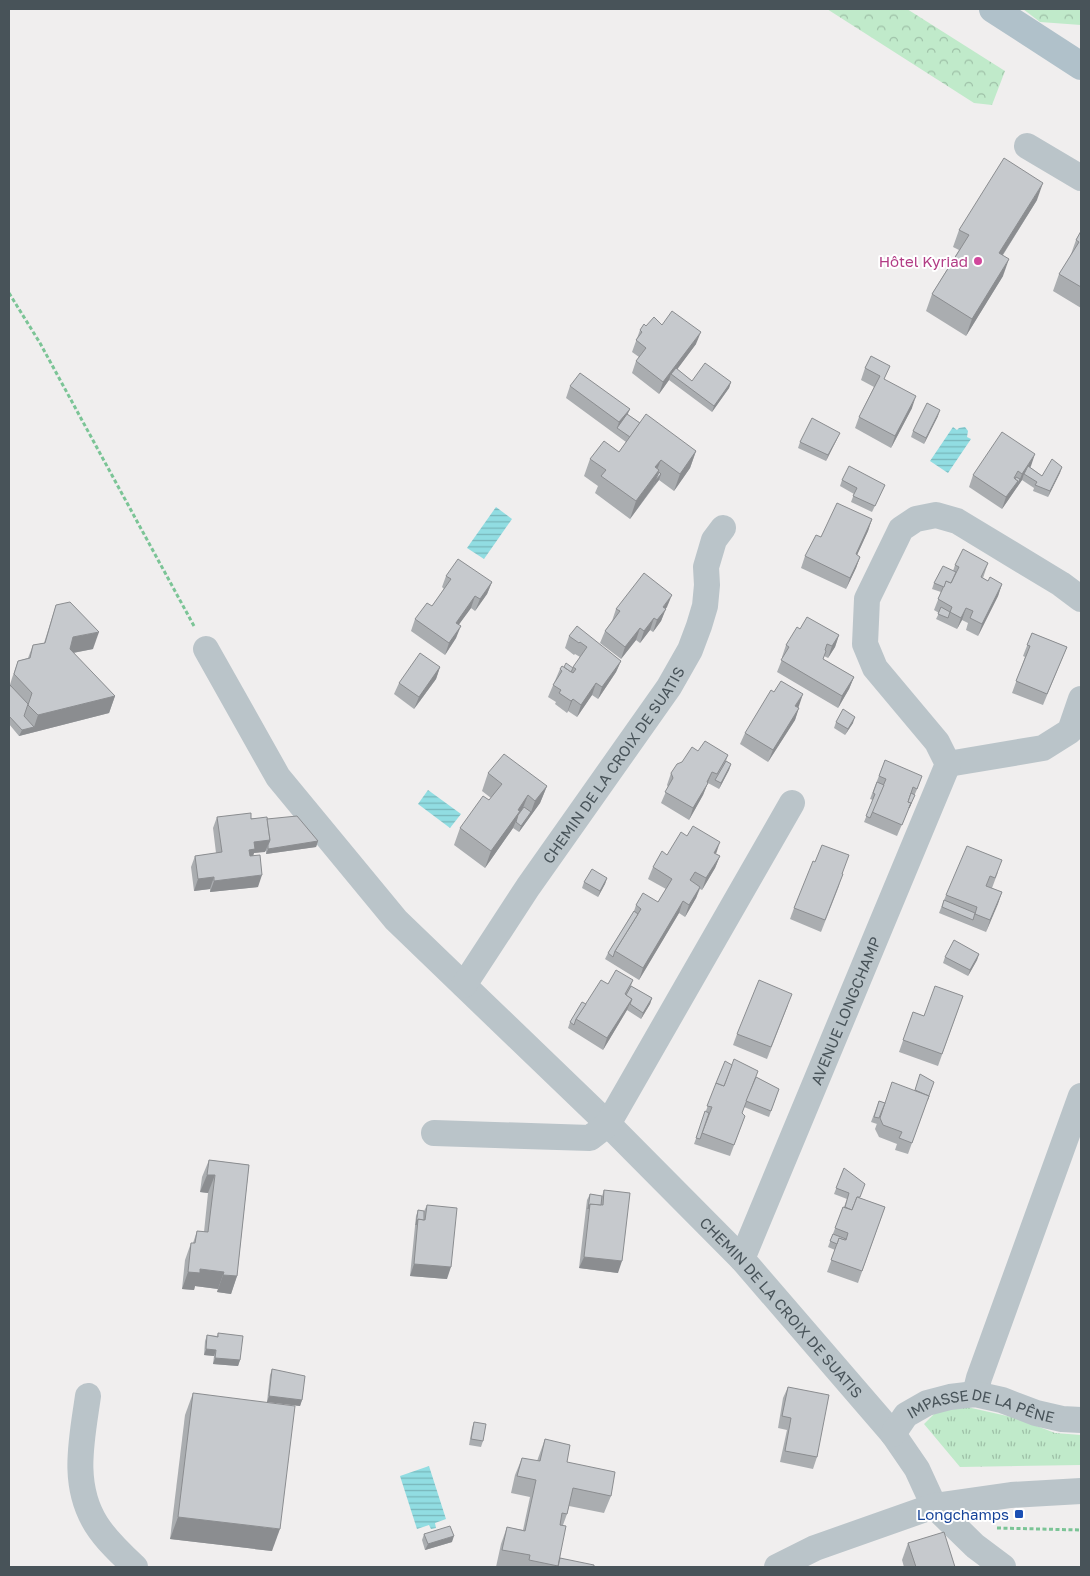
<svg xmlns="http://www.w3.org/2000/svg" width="1090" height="1576" font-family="'Golos Text',sans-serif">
<defs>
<pattern id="grass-tufts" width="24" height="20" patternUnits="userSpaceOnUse" patternTransform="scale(1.25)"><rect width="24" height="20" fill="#c0eaca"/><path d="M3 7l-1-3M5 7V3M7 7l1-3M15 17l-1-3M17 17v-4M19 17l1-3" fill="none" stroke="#9ec0a7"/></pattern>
<pattern id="forest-crowns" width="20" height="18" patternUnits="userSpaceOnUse" patternTransform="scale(1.25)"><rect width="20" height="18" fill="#c0eaca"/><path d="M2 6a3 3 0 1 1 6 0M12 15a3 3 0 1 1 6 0" fill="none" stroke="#9ec0a7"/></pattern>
<pattern id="water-rules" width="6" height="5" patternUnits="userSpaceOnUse" patternTransform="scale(1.25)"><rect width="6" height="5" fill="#91dde2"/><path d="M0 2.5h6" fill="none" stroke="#78b6ba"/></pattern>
</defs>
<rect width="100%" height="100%" fill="#f0eeee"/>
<path fill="url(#grass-tufts)" d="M967 1407 1016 1418 1055 1433 1081 1435V1465L960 1467 924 1424 936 1412Z"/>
<g fill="url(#forest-crowns)">
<path d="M827 9H907L1005 71 992 105 974 103Z"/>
<path d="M1023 9H1081V25L1040 22Z"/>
</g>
<g fill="url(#water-rules)">
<path d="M953 427 957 430 959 428 965 427 968 431 967 437 971 439 948 473 930 461Z"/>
<path d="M496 507 512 519 484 559 467 548Z"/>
<path d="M428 790 461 814 450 828 418 804Z"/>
<path d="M429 1466 446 1519 435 1523 436 1528 431 1529 429 1525 417 1529 400 1476Z"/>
</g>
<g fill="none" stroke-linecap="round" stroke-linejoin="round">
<g stroke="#7bc496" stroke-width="3" stroke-dasharray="4 2.5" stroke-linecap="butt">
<path d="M9 293 40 343 194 626"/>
<path d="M997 1528 1081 1530"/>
</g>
<g stroke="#bac4c9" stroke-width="26">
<path d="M1027 146 1081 178"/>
<path id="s1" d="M206 649 278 777 396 920 608 1124 742 1259 893 1434 917 1469 934 1506 975 1546 1003 1567"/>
<path d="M948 764 1043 748 1070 731 1081 699"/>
<path id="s2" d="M464 985 528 887 669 687 690 650 699 626 705 606 707 585 706 567 714 540 723 528"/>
<path d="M434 1133 590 1138 608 1124 792 803"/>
<path id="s3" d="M742 1259 948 764 937 742 875 668 865 644 867 599 901 529 916 519 936 515 957 521 1061 584 1081 599"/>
<path d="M975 1394 979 1378 1081 1096"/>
<path d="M88 1396C82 1439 71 1484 96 1524 106 1540 121 1554 135 1567"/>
<path id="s4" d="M893 1434 906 1415 927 1403 950 1397 975 1394 1002 1400 1036 1413 1062 1419 1081 1420"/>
<path d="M777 1567 815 1548 934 1506 1011 1495 1081 1491"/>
</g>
<path stroke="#b0c1ca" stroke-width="28" d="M993 9 1081 66"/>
</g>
<g fill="#aaadb0">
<path d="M1037 200 1003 255V276L966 336 926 311 932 294 959 250 953 247 959 230Z"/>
<path d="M1081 231V308L1053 291 1059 274 1070 257 1076 240Z"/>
<path d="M662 325 696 344 677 369 692 381 731 382 729 388 712 412 669 380 659 394 632 373 636 361 639 357 632 352 640 330 646 326Z"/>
<path d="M871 356 885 380 912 408 891 448 855 428 859 417 874 387 861 380 865 368Z"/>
<path d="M570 386 630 409 627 414 640 423 696 451 690 468 674 491 659 480 630 519 595 493 598 486 584 476 590 459 619 452 626 442 566 398Z"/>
<path d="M938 416 924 444 911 437 913 431Z"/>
<path d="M837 439 826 461 798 448 800 442Z"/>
<path d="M1031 466 1030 467 1042 476 1062 467 1048 497 1033 491 1034 488 1022 480 1002 509 969 487 973 475Z"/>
<path d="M842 480 885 485 872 512 851 502 854 494 840 486Z"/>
<path d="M872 519 868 531 857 555 860 557 856 568 846 589 801 568 805 556 821 537Z"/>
<path d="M988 563 983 578 988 581 1002 584 998 596 978 636 966 630 968 623 962 620 957 629 936 619 939 613 934 610 941 592 932 589 934 583 953 571 955 565Z"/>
<path d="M446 576 492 582 487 594 475 611 471 608 459 624 456 638 445 655 411 631 415 619 432 606 444 589 442 587Z"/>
<path d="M56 605 93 649 73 653 115 696 109 713 19 736 9 724V688L12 678 18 661 28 658 33 645 44 643Z"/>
<path d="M667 607 665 609 661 621 653 632 650 630 640 643 636 640 621 659 600 643 605 631 612 621 616 609Z"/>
<path d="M800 629 839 635 835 647 828 658 824 656 823 659 854 677 849 689 838 708 777 672 783 657H782L786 645Z"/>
<path d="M1032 633 1067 647 1043 705 1012 693 1025 657 1023 656Z"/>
<path d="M569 636 621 661 616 672 598 699 592 695 577 717 568 711 567 713 555 704 556 702 548 697 560 669 573 668 580 657 575 654 574 655 565 648Z"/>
<path d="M440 667 436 679 414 709 394 694 399 683Z"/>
<path d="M799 706 795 720 768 762 740 744 745 733Z"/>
<path d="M836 722 853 723 845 735 834 728Z"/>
<path d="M698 751 728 755 726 761 731 764 729 770 719 789 708 783 703 795 689 820 661 803 668 787 667 785 671 773 682 762Z"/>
<path d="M885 760 918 787 897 836 864 822 873 800 870 799Z"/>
<path d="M488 773 547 786 540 803 519 832 513 828 485 868 454 845 460 828 491 798 482 791Z"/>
<path d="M217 817 267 819 318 841 316 847 266 854V851L254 853 253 856 258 887 210 892V889L194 891 191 867 195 856 216 853 213 828Z"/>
<path d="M716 854 720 856 715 868 702 890 700 889 696 898 685 917 679 913 639 980 605 959 608 953 634 911 636 905 658 902 666 889 648 879 653 867 667 855Z"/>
<path d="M998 872 992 888 1002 892 986 932 939 913 946 895Z"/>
<path d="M842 874 839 886 821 932 790 919 794 908Z"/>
<path d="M607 878 605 884 598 897 582 888 584 882Z"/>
<path d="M979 954 977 960 968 976 943 963 945 957Z"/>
<path d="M633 980 631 986 652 998 650 1004 641 1019 627 1010 603 1050 568 1028 570 1022 586 1004 608 984Z"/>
<path d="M963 996 938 1066 899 1052 913 1012 924 1016Z"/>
<path d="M788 1005 767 1059 733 1045 737 1034Z"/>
<path d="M756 1077 779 1089 769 1117 744 1107 742 1113 745 1116 730 1156 694 1144 716 1083Z"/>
<path d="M934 1082 908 1154 895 1150 897 1144 879 1137 875 1129 883 1107 877 1124 871 1122 879 1101 885 1103Z"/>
<path d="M209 1160 249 1165 237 1276 231 1294 217 1292 218 1289 195 1286 194 1290 182 1289 185 1260 191 1243H193L197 1231 204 1232 208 1193 200 1192 202 1177Z"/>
<path d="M844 1168 860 1198 885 1207 858 1283 827 1272 835 1250 828 1247 843 1207H844L847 1199 834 1194Z"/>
<path d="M604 1190 618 1273 579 1268 587 1200 590 1194 602 1196Z"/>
<path d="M427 1205 447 1279 410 1276 416 1216 418 1210 424 1211Z"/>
<path d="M218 1333 240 1360 238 1366 213 1364 214 1356 204 1355 205 1341 207 1335 217 1336Z"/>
<path d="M272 1369 302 1400 300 1406 267 1402 270 1375Z"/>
<path d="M788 1387 817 1457 813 1469 780 1462 787 1430 778 1428 783 1398Z"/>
<path d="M193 1393 272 1551 170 1539 185 1415Z"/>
<path d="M474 1422 483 1441 481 1447 469 1445 472 1428Z"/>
<path d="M545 1439 567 1462 611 1496 604 1513 569 1506 567 1514 563 1525 560 1558 594 1567H496L501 1544 507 1527 523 1530 530 1497 511 1493 515 1475 522 1458 537 1461Z"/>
<path d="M424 1534 452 1542 425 1550 422 1540Z"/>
<path d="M908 1543 955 1567H904L902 1560Z"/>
</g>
<g fill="#8b8d90">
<path d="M1043 183 1037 200 993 270 999 253Z"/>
<path d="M1009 259 1003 276 966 336 972 319Z"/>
<path d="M701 332 696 344 673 375 671 374 669 380 659 394 663 382Z"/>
<path d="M731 382 729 388 712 412 714 406Z"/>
<path d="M916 396 912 408 891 448 895 436Z"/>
<path d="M630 409 625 420 617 428 619 422Z"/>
<path d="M940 410 938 416 924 444 926 438Z"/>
<path d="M840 433 826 461 828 455Z"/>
<path d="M696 451 690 468 674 491 680 474Z"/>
<path d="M1035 454 1031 466 1025 474H1024L1022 480 1002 509 1006 497 1018 481 1020 479 1022 474Z"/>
<path d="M661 460 654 477 655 467Z"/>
<path d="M1062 467 1060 473 1048 497 1050 491Z"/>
<path d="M659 470 653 487 630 519 636 501Z"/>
<path d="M661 474 659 480 653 487 655 481Z"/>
<path d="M872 519 868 531 852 566 856 554Z"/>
<path d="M860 557 856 568 846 589 850 578Z"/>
<path d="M492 582 487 594 475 611 480 599Z"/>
<path d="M1002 584 998 596 978 636 982 624Z"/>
<path d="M672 595 667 607 658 619 663 607Z"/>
<path d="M475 596 471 608 452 634 456 623Z"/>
<path d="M966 608 962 620 957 629 961 618Z"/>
<path d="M666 609 661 621 653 632 657 620Z"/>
<path d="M654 618 650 630 640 643 644 631Z"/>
<path d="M461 626 456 638 445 655 449 643Z"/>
<path d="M640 628 636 640 621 659 625 647Z"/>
<path d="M99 632 93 649 67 654 73 637Z"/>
<path d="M839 635 835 647 828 658 832 646Z"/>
<path d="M621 661 616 672 598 699 602 687Z"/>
<path d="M440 667 436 679 414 709 419 697Z"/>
<path d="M854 677 849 689 838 708 842 696Z"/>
<path d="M596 683 592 695 577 717 581 705Z"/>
<path d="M803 694 799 706 791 717 795 706Z"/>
<path d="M115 696 109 713 19 736 22 730 34 727 38 715Z"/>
<path d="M573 699 568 711 567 713 571 701Z"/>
<path d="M799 708 795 720 768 762 773 750Z"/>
<path d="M855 717 853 723 845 735 848 729Z"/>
<path d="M731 764 729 770 719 789 721 783Z"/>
<path d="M712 772 703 795 689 820 693 808Z"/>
<path d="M547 786 540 803 519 832 521 826 531 812 535 801Z"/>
<path d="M528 795 521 813 516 821 513 828 485 868 491 851Z"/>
<path d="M270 840 265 852 254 853 251 861 249 850 254 842Z"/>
<path d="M318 841 316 847 266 854 268 849Z"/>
<path d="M720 842 716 854 714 853Z"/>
<path d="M720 856 715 868 702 890 706 878Z"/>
<path d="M262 875 258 887 210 892 214 881Z"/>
<path d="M214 877 210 889 194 891 198 879Z"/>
<path d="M607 878 605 884 598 897 600 891Z"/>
<path d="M700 887 696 898 685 917 689 905Z"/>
<path d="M1002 892 998 904 986 932 990 920Z"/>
<path d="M683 901 679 913 639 980 643 968Z"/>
<path d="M979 954 977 960 968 976 970 970Z"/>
<path d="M652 998 650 1004 641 1019 643 1013Z"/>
<path d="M632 999 627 1010 603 1050 607 1038Z"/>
<path d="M207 1175H215L208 1193 200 1192Z"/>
<path d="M584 1257 622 1261 618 1273 579 1268Z"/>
<path d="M414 1264 451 1267 447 1279 410 1276Z"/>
<path d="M200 1269 224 1272 218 1289 195 1286 194 1290 182 1289 188 1272Z"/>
<path d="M223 1275 237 1276 231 1294 217 1292Z"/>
<path d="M206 1349 216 1350 214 1356 204 1355Z"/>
<path d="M215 1358 240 1360 238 1366 213 1364Z"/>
<path d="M269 1396 302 1400 300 1406 267 1402Z"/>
<path d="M178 1517 280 1529 272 1551 170 1539Z"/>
<path d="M454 1536 452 1542 425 1550 428 1544Z"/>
</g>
<g fill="#c6c9cd" stroke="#8b8d90">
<path d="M1004 158 1043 183 999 253 1009 259 972 319 932 294 969 235 959 230Z"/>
<path d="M1081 231V287L1059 274 1079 242 1076 240Z"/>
<path d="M672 311 701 332 663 382 636 361 646 348 636 340 642 332 640 330 644 324 646 326 654 317 662 325Z"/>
<path d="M871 356 890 366 884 379 916 396 895 436 859 417 880 376 865 368Z"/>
<path d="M705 363 731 382 714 406 671 374 676 368 692 381Z"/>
<path d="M580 373 630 409 619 422 570 386Z"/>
<path d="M927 403 940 410 926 438 913 431Z"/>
<path d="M627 414 640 423 630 437 617 428Z"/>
<path d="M646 414 696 451 680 474 661 460 655 467 659 470 636 501 601 476 606 470 590 459 604 441 619 452Z"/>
<path d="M812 418 840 433 828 455 800 442Z"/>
<path d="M1002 432 1035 454 1022 474 1018 471 1014 478 1018 481 1006 497 973 475Z"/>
<path d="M1052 459 1062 467 1050 491 1035 485 1037 482 1024 474 1028 466 1042 476Z"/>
<path d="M849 466 885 485 875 506 853 496 857 488 842 480Z"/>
<path d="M659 472 661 474 655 481Z"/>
<path d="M1016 477 1020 479 1016 487 1018 481 1015 479Z"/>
<path d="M837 503 872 519 856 554 860 557 850 578 805 556 816 535 821 537Z"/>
<path d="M963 549 988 563 981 577 988 581 990 577 1002 584 982 624 970 618 973 611 966 608 961 618 950 612 952 607 938 599 946 581 951 583 959 567 955 565Z"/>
<path d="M458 559 492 582 480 599 475 596 456 623 461 626 449 643 415 619 427 603 432 606 451 579 446 576Z"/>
<path d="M943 566 956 572 951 583 946 581 944 587 934 583Z"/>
<path d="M644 573 672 595 663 607 666 609 657 620 654 618 644 631 640 628 625 647 605 631 620 611 616 609Z"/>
<path d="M70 602 99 632 73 637 70 649 115 696 38 715 28 705 32 693 14 674 18 661 30 658 33 645 45 643 56 605Z"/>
<path d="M941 607 950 612 948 618 938 614Z"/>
<path d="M807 617 839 635 832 646 827 644 825 650 826 651 823 659 854 677 842 696 781 660 789 647 786 645 797 627 800 629Z"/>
<path d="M577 626 621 661 602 687 596 683 581 705 573 699 571 701 559 693 561 690 553 685 562 671 560 669 562 666 573 673 576 669 573 667 587 647 580 642 579 643 569 636Z"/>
<path d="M1032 633 1067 647 1047 694 1016 681 1030 646 1027 645Z"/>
<path d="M420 653 440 667 419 697 399 683Z"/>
<path d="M566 663 573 668 571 672 564 667Z"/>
<path d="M781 681 803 694 795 706 799 708 773 750 745 733 771 690 774 692Z"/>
<path d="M10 685 28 704 24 716 34 727 22 730 9 716V690Z"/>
<path d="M843 709 855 717 848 729 836 722Z"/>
<path d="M705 741 728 755 717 774 712 772 707 782 708 783 693 808 665 792 673 778 671 773 677 764 682 762 692 747 698 751Z"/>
<path d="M504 754 547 786 535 801 528 795 518 810 520 811 491 851 460 828 483 796 489 800 502 784 488 773Z"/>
<path d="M885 760 922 776 917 789 913 787 908 802 911 803 902 825 872 812 886 779 879 776Z"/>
<path d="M726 761 731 764 721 783 715 780Z"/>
<path d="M877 782 884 785 870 818 866 816 875 794 873 793Z"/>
<path d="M911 793 915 795 909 808 911 803 908 802Z"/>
<path d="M524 807 531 812 521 826 516 822 518 815Z"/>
<path d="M251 813V819L267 817 270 840 254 842 255 849 249 850 250 856 260 855 262 875 214 881V877L198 879 195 856 222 852 217 817Z"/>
<path d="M297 816 318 841 268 849V845L270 840 267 819Z"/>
<path d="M693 826 720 842 714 853 720 856 706 878 695 872 690 880 700 887 689 905 683 901 643 968 615 951 641 909 636 905 643 893 658 902 672 879 653 867 662 851 667 855 681 832 687 836Z"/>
<path d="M822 845 849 855 842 874H843L825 920 794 908 813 861 815 862Z"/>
<path d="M967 846 1002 860 995 878 990 876 986 886 1002 892 990 920 975 914 977 907 946 895Z"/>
<path d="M592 869 607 878 600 891 584 882Z"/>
<path d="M944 900 975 913 973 920 942 907Z"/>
<path d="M634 911 638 914 615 951 613 957 608 953Z"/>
<path d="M954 940 979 954 970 970 945 957Z"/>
<path d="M616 970 633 980 625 994 632 999 607 1038 576 1019 601 980 608 984Z"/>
<path d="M759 980 792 994 771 1047 737 1034Z"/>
<path d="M631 986 652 998 643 1013 630 1004 632 999 626 995Z"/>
<path d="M935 986 963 996 942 1054 903 1040 913 1012 924 1016Z"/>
<path d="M582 1002 586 1004 576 1019 574 1025 570 1022Z"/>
<path d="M734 1059 758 1071 742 1113 745 1116 734 1145 702 1133 712 1107 707 1106 716 1083 724 1086Z"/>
<path d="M725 1061 732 1065 724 1086 716 1083Z"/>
<path d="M920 1074 934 1082 927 1101 929 1096 915 1090Z"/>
<path d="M756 1077 779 1089 771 1111 746 1101Z"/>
<path d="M892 1082 929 1096 912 1143 899 1138 902 1132 883 1125 880 1118Z"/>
<path d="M879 1101 885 1103 879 1118 874 1117Z"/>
<path d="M705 1111 709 1113 700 1139 696 1138Z"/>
<path d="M209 1160 249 1165 237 1276 223 1275 224 1272 200 1269V1273L188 1272 191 1243H195L197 1231 208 1232 215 1175H207Z"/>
<path d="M844 1168 865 1184 860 1197H857L852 1210 845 1207 849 1193 836 1188Z"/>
<path d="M604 1190 630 1193 622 1261 584 1257 590 1204 603 1205Z"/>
<path d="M590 1194 602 1196 601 1205 590 1204 588 1209Z"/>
<path d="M857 1197 885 1207 862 1271 831 1260 839 1238 846 1240 848 1233 835 1228 843 1207 852 1210Z"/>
<path d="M427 1205 457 1208 451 1267 414 1264 418 1219 425 1220Z"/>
<path d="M418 1210 424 1211V1220L418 1219 416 1225Z"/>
<path d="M833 1234 846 1239 845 1240 839 1238 837 1244 830 1241Z"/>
<path d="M218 1333 243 1336 240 1360 215 1358 216 1350 206 1349 207 1335 218 1337Z"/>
<path d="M272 1369 305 1376 302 1400 269 1396Z"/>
<path d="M788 1387 829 1395 817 1457 785 1451 791 1418 782 1416Z"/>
<path d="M193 1393 295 1406 280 1529 178 1517Z"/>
<path d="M474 1422 486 1424 483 1441 471 1439Z"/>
<path d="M545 1439 570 1445 567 1462 615 1472 611 1496 573 1488 567 1514 562 1513 560 1525 566 1526 558 1566 529 1560 530 1555 502 1550 507 1527 525 1531 536 1480 517 1476 522 1458 540 1461Z"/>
<path d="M450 1526 454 1536 428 1544 424 1534Z"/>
<path d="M944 1532 955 1567H916L908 1543Z"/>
<path d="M560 1558 594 1565V1567H558Z"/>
</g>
<circle fill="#d1479c" stroke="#fff" stroke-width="2" cx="978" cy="261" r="5"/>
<rect fill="#1a4fb4" stroke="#fff" stroke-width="2" x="1014" y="1509" width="10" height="10" rx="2.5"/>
<g text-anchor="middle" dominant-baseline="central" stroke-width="4" stroke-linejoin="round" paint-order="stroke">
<g font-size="15" fill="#b23c85" stroke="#fff" text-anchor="end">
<text x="968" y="261">Hôtel Kyriad</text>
</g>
<g font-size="15" fill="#485359" stroke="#fff">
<text stroke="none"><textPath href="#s2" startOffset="266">CHEMIN DE LA CROIX DE SUATIS</textPath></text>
<text stroke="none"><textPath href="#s3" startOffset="269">AVENUE LONGCHAMP</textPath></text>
<text stroke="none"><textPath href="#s1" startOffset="879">CHEMIN DE LA CROIX DE SUATIS</textPath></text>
<text stroke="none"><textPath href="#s4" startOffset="102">IMPASSE DE LA PÊNE</textPath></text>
</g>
<g font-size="15" fill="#164399" stroke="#fff" text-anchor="end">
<text x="1009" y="1514">Longchamps</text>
</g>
</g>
<rect width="1090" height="1576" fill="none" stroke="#485359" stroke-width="20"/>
</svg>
